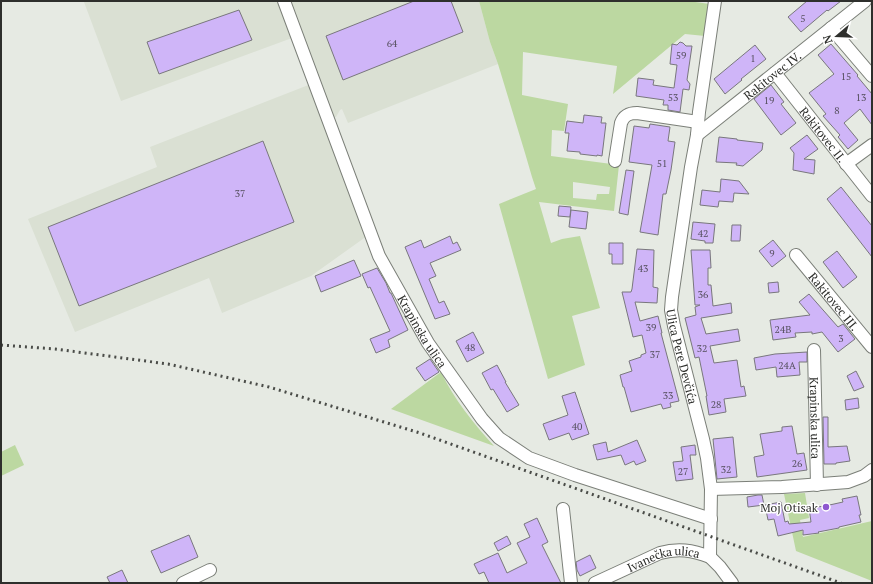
<svg xmlns="http://www.w3.org/2000/svg" width="873" height="584" font-family="'PT Serif',serif">
<rect width="100%" height="100%" fill="#e6eae3"/>
<path fill="#dae0d3" d="M86 1H479L490 42 498 64 348 123 342 109 340 110 336 117 323 121 367 236 311 276 222 313 209 278 75 332 28 219 157 167 150 147 311 84 292 38 121 101 84 2Z"/>
<g fill="#bcd8a1" fill-rule="evenodd">
<path d="M479 1H688L710 4 705 36 685 34 613 94 617 66 523 52 522 95 568 104 564 131 552 130 551 156 619 165 614 211 539 202 551 243 562 239 580 236 600 308 572 316 585 365 548 379 499 204 536 189 532 177 525 153 498 64 490 42ZM573 182 610 187 609 194H597L596 200 573 198Z"/>
<path d="M441 372C454 399 473 423 494 446L391 409Z"/>
<path d="M15 445 24 465 1 476V452Z"/>
<path d="M805 493 809 518 800 520 803 537 872 521V581L796 551 784 494Z"/>
</g>
<g fill="#cfb5f8" stroke="#79777d">
<path d="M414 1H451L463 32 343 80 326 36Z"/>
<path d="M807 1H841L828 11 827 10 801 32 788 17Z"/>
<path d="M239 10 252 40 159 74 147 42Z"/>
<path d="M680 42 683 43 686 46H692L687 80 690 84 689 90 683 89 680 112 668 110V105H663L664 100 636 96 638 78 654 80 653 85 674 88 677 65 670 64 672 44 677 45Z"/>
<path d="M831 44 858 75 857 76 872 94V125L860 109 844 123 858 140 848 149 838 137 840 135 823 116 826 114 809 93 834 74 818 55Z"/>
<path d="M755 45 766 59 741 79 742 80 725 94 714 79Z"/>
<path d="M771 85 784 102 781 104 796 123 781 135 754 99Z"/>
<path d="M584 115 602 117 601 123H606L602 156 597 155V156L580 154V152L567 151 569 133H565L567 121 583 123Z"/>
<path d="M650 124 670 127 668 141 675 142 671 170 666 194H663L658 235 640 232 652 165 629 162 634 126 649 128Z"/>
<path d="M807 135 818 149 804 159 815 160 814 174 793 170 794 153 790 148Z"/>
<path d="M719 137 737 139V140L763 143 762 150 743 166 736 165 737 163 716 162Z"/>
<path d="M263 141 294 222 79 306 48 227Z"/>
<path d="M626 170 634 171 628 215 619 213Z"/>
<path d="M721 179 739 181 749 194 734 193 733 202 719 201 718 207 700 205 702 190 720 192Z"/>
<path d="M841 187 872 226V257L827 199Z"/>
<path d="M559 206 571 207 570 217 558 216Z"/>
<path d="M571 210 588 212 586 229 569 227Z"/>
<path d="M693 222 715 224 713 243H705V241L691 239Z"/>
<path d="M732 225H741L740 241H731Z"/>
<path d="M450 236 453 244 457 242 461 250 430 263 436 276 429 279 439 303 444 301 450 314 435 319 405 247 421 240 424 248Z"/>
<path d="M773 240 786 256 772 267 759 251Z"/>
<path d="M609 243H623V264H612V254H609Z"/>
<path d="M637 249 654 250 653 287 658 288 657 303 635 302 640 321 658 316 662 333H661L679 401 670 403 671 407 663 409 661 404 631 412 624 387H623L620 375 632 371 629 361 641 357V355L646 353 642 335 633 337 622 292H631L632 289Z"/>
<path d="M691 250H710L711 268H708V285H711L713 306 731 303 732 313 701 318 706 334 738 329 740 341 710 346 714 363 737 360 741 387 744 386 746 396 724 399 726 412 709 415 706 396H707L699 357 695 358 685 318 696 315 695 307 700 305H695Z"/>
<path d="M837 251 857 277 843 288 823 262Z"/>
<path d="M354 260 361 276 321 292 315 276Z"/>
<path d="M377 268 386 283 390 293H391L408 330 388 340 390 347 376 353 370 339 390 331 370 287 368 288 362 274Z"/>
<path d="M778 282 779 292 769 293 768 283Z"/>
<path d="M809 294 838 327 843 324 855 339 838 352 822 332 812 334V332L795 333 796 337 773 340 770 320 810 315 799 302Z"/>
<path d="M473 332 484 353 467 362 456 341Z"/>
<path d="M807 352V362H799L800 375 777 377 776 367 756 370 754 358 775 354Z"/>
<path d="M430 359 439 372 425 381 416 368Z"/>
<path d="M497 365 506 382H505L519 405 507 412 493 389 491 390 482 373Z"/>
<path d="M856 371 864 387 854 391 847 376Z"/>
<path d="M575 392 589 434 572 440 569 433 549 440 543 424 568 415 562 396Z"/>
<path d="M858 398 859 408 846 410 845 400Z"/>
<path d="M823 417H828V447L847 446 850 461 836 463V464H824Z"/>
<path d="M792 426 797 454 804 453 807 470 757 477 754 457 764 455 760 434 782 431V427Z"/>
<path d="M733 437 737 477 717 479 713 439Z"/>
<path d="M637 440 646 461 636 465 634 461 625 465 621 455 597 460 593 445 606 442 608 452Z"/>
<path d="M695 445 696 455H690L693 479 676 481 673 462 683 461 681 447Z"/>
<path d="M758 495H762L764 505 748 507 747 497Z"/>
<path d="M857 496 861 515H859L861 522 839 527V528L818 532 819 533 803 535V530L778 536 774 519 768 520 765 505 781 502 785 522 788 521 789 524 811 522 809 508 825 506 843 502 842 499Z"/>
<path d="M537 518 548 542 542 545 561 583H489L484 572 479 574 474 564 498 553 507 573 527 563 517 543 530 537 524 524Z"/>
<path d="M189 535 198 557 161 573 151 551Z"/>
<path d="M507 536 511 544 498 551 494 543Z"/>
<path d="M590 555 596 568 580 576 577 570 576 562Z"/>
<path d="M122 570 128 583H110L107 577Z"/>
</g>
<g fill="none" stroke-linecap="round" stroke-linejoin="round">
<defs>
<g id="street">
<path id="s1" d="M284 1 379 256 428 343 482 419 499 438 529 458 575 475 711 519"/>
<path id="s2" d="M715 1 699 112 697 135 691 167 672 297 671 310 674 326 703 439 707 458 711 489 710 557 720 567 732 583"/>
<path d="M831 28 872 76"/>
<path id="s3" d="M775 73 872 196"/>
<path id="s4" d="M697 135 865 1"/>
<path d="M615 161 621 123C624 115 629 113 637 113L698 122"/>
<path d="M846 164 872 145"/>
<path id="s5" d="M796 255 872 347"/>
<path id="s6" d="M814 350 817 485"/>
<path d="M711 489 782 487 848 482 864 476 872 470"/>
<path d="M563 509 571 583"/>
<path d="M183 583 210 570"/>
<path id="s7" d="M595 583 660 553C678 548 692 550 710 557"/>
</g>
</defs>
<use href="#street" stroke="#7b7f78" stroke-width="14"/>
<use href="#street" stroke="#fff" stroke-width="12"/>
<path stroke="#4a4c48" stroke-width="3" stroke-dasharray="2 4" stroke-linecap="butt" d="M1 345 55 349 168 364 269 387 420 433 841 583"/>
</g>
<circle fill="#8e57cf" stroke="#fff" stroke-width="1.5" cx="826" cy="507" r="4"/>
<g text-anchor="middle" dominant-baseline="central" stroke-width="3" stroke-linejoin="round" paint-order="stroke">
<g font-size="10" fill="#56505f">
<text x="803" y="18">5</text>
<text x="392" y="43">64</text>
<text x="681" y="55">59</text>
<text x="753" y="58">1</text>
<text x="846" y="76">15</text>
<text x="673" y="97">53</text>
<text x="861" y="97">13</text>
<text x="769" y="100">19</text>
<text x="837" y="110">8</text>
<text x="662" y="163">51</text>
<text x="240" y="193">37</text>
<text x="703" y="233">42</text>
<text x="772" y="253">9</text>
<text x="643" y="268">43</text>
<text x="703" y="294">36</text>
<text x="651" y="327">39</text>
<text x="783" y="329">24B</text>
<text x="841" y="338">3</text>
<text x="470" y="347">48</text>
<text x="702" y="348">32</text>
<text x="655" y="354">37</text>
<text x="787" y="365">24A</text>
<text x="668" y="395">33</text>
<text x="716" y="404">28</text>
<text x="577" y="426">40</text>
<text x="797" y="463">26</text>
<text x="726" y="469">32</text>
<text x="683" y="471">27</text>
</g>
<g font-size="12" fill="#2e2f2c" stroke="#fff">
<text stroke="none"><textPath href="#s4" startOffset="96">Rakitovec IV.</textPath></text>
<text stroke="none"><textPath href="#s3" startOffset="78">Rakitovec II.</textPath></text>
<text stroke="none"><textPath href="#s5" startOffset="60">Rakitovec III.</textPath></text>
<text stroke="none"><textPath href="#s1" startOffset="359">Krapinska ulica</textPath></text>
<text stroke="none"><textPath href="#s2" startOffset="360">Ulica Pere Devčića</textPath></text>
<text stroke="none"><textPath href="#s6" startOffset="68">Krapinska ulica</textPath></text>
<text stroke="none"><textPath href="#s7" startOffset="74">Ivanečka ulica</textPath></text>
</g>
<g font-size="12" fill="#2e2f2c" stroke="#fff" text-anchor="end">
<text x="818" y="507">Moj Otisak</text>
</g>
</g>
<rect width="873" height="584" fill="none" stroke="#2e2f2c" stroke-width="4"/>
<g transform="translate(837 36) rotate(251)" stroke="#ffffff" stroke-width="3" paint-order="stroke">
<path d="M0-3L7 15L0 10L-7 15Z" fill="#2e2f2c"/>
<text y="-6" font-size="11" font-weight="bold" text-anchor="middle" fill="#2e2f2c">N</text>
</g>
</svg>
